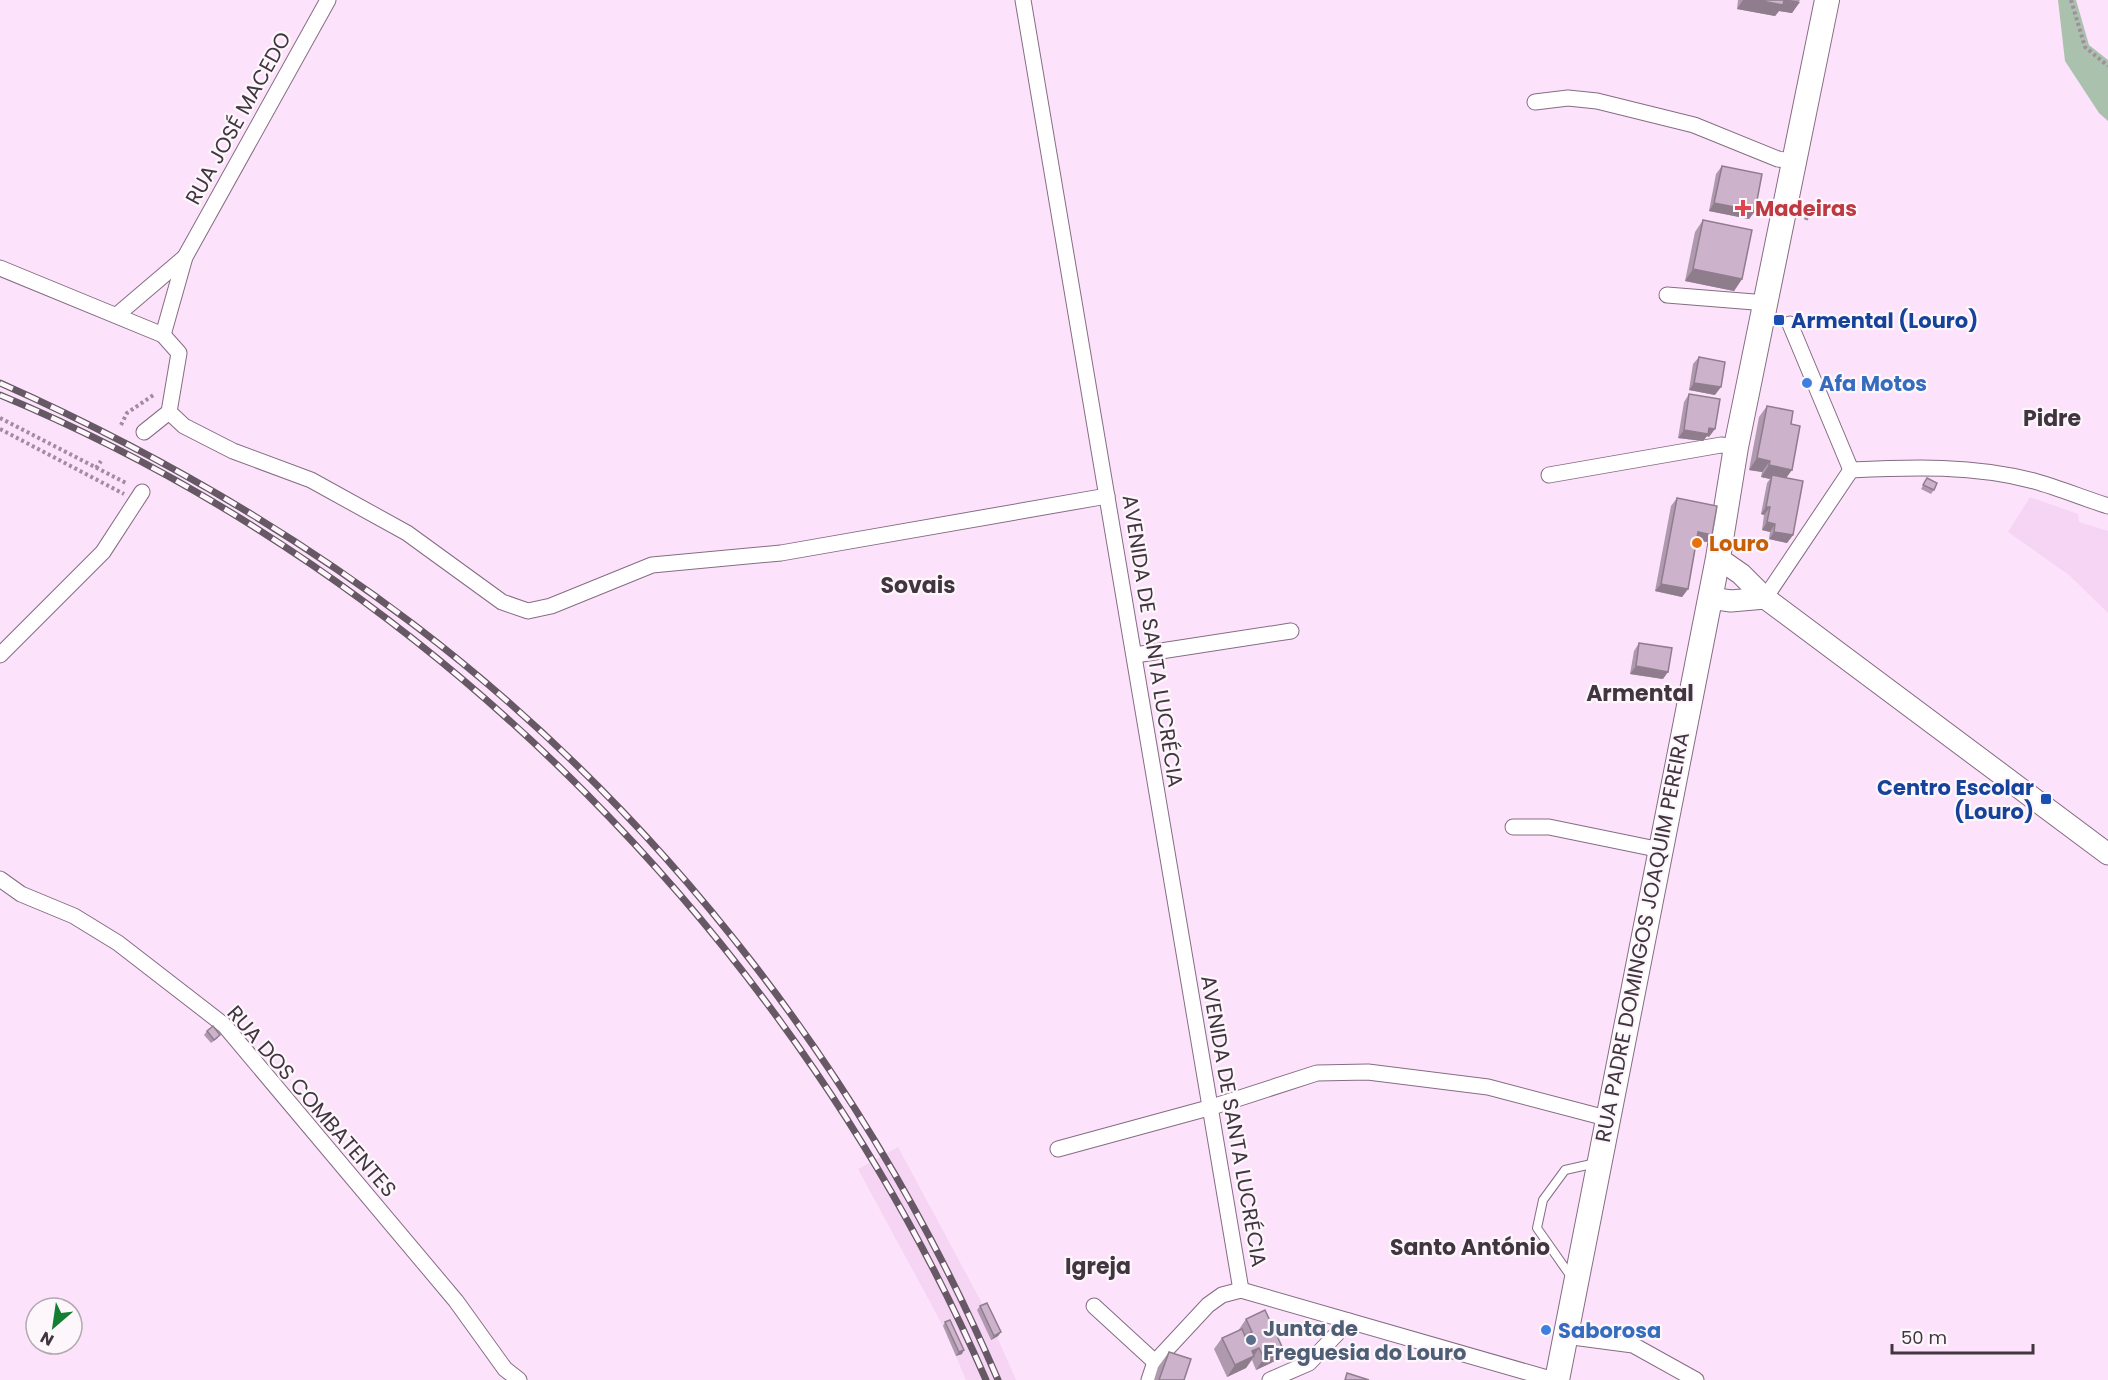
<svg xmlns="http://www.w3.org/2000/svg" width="2108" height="1380" font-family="Poppins,sans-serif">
<rect width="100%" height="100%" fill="#fde2fb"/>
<g fill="#f5d5f3">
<path d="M2030 497 2078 514 2079 522 2108 531V613L2069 575 2008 532Z"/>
<path d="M898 1147 984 1307 1016 1380H966L943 1326 858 1169Z"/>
</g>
<path fill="#aac1ae" d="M2058 0H2076L2089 45 2108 60V121L2099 113 2065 61Z"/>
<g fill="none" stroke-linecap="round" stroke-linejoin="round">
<defs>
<path id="lane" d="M1572 1278 1537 1228 1543 1200 1565 1170 1596 1163"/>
<g id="street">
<path d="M1023 0 1241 1290"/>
<path d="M1535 102 1568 98 1597 101 1694 125 1778 159 1795 162"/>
<path d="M0 268 163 335 179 353 169 412 144 432"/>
<path d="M1667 295 1767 303"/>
<path d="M117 315 185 257"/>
<path d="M1790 324 1851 470"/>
<path d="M163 335 185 257 328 0"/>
<path d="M169 412 184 426 233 451 311 480 407 533 502 602 528 611 551 606 652 565 781 553 1107 496"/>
<path d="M1851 470C1912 467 1974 465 2034 481 2059 488 2083 498 2108 506"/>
<path d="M1549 475 1721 445 1736 447"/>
<path d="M1765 598 1851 470"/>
<path d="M0 655 103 552 142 492"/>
<path d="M1135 655 1291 631"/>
<path d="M1513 827H1549L1661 850"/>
<path d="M0 879 21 894 74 916 118 943 224 1025 456 1301 505 1369 519 1380"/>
<path d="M1058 1149 1212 1107 1317 1073 1368 1072 1488 1087 1606 1118"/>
<path d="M1094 1306 1155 1362"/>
<path d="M1565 1336 1633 1345 1696 1380"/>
<path d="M1149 1380 1155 1362 1208 1305 1222 1295 1241 1290 1554 1380"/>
<path d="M1270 1380 1309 1363 1349 1321"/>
</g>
<g id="secondary">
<path d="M1718 558 1741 574 1765 598 2108 854"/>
<path d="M1710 598 1731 601 1765 598"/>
</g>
<path id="primary" d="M1557 1380 1718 558 1736 447 1827 0"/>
</defs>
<use href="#lane" stroke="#856d83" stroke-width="10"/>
<use href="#street" stroke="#856d83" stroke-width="17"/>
<use href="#secondary" stroke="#856d83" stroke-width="23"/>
<use href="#primary" stroke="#856d83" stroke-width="26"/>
<g stroke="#a08d9e" stroke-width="4" stroke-dasharray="3 3" stroke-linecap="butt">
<path d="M2071 0 2085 47 2108 66"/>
<path d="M1806 220 1808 211"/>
<path d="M0 418 128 484"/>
<path d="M121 425 127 413 155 394"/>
<path d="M0 429 124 494"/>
<path d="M96 468 101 461"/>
</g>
<use href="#lane" stroke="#fff" stroke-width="8"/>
<use href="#street" stroke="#fff" stroke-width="15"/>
<use href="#secondary" stroke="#fff" stroke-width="21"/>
<use href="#primary" stroke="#fff" stroke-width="24"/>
<defs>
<g id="rail">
<path d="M0 383C146 448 285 527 413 624 668 818 872 1086 998 1380"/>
<path d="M0 395C436 576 799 949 986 1380"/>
</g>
</defs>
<use href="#rail" stroke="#665864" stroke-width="7"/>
<use href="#rail" stroke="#fdf7fc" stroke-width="4.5" stroke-dasharray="14" stroke-linecap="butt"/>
</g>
<g fill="#af99af">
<path d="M1738 0H1800L1792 13 1779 11 1775 16 1737 9Z"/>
<path d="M1722 166 1755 211 1749 219 1709 211 1716 174Z"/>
<path d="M1703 220 1742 279 1734 291 1685 281 1695 232Z"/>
<path d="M1699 357 1715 395 1689 390 1693 364Z"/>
<path d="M1689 394 1709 437 1707 436 1703 441 1678 438 1684 402Z"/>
<path d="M1767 406 1791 424 1786 478 1793 535 1787 543 1769 539 1770 532 1762 530 1764 515 1761 514 1767 483 1770 479 1761 477 1762 472 1749 470 1759 417Z"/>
<path d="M1927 478 1934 490 1931 494 1921 489Z"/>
<path d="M1677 498 1712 535 1707 542 1697 540 1688 589 1682 597 1655 591 1671 506Z"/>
<path d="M1639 643 1663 679 1630 674 1634 651Z"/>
<path d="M207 1031 218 1038 211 1043 204 1035Z"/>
<path d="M980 1306 1001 1332 998 1336 991 1340 977 1310Z"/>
<path d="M1246 1319 1283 1349 1275 1361 1256 1370 1252 1360 1246 1368 1227 1377 1214 1349 1222 1338 1238 1331Z"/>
<path d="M945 1322 962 1354 956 1356 943 1326Z"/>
<path d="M1169 1352 1184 1380H1154L1158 1367Z"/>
</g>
<g fill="#8f7d8e">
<path d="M1743 0H1790L1800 2 1792 13 1779 11 1775 16 1737 9Z"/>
<path d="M1714 203 1755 211 1749 219 1709 211Z"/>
<path d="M1693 269 1742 279 1734 291 1685 281Z"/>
<path d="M1694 383 1721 387 1715 395 1689 390Z"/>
<path d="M1709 428 1715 429 1709 437 1707 436 1703 441 1678 438 1684 430Z"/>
<path d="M1757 458 1770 461 1762 472 1749 470Z"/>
<path d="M1769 465 1792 470 1784 481 1772 475 1770 479 1761 477Z"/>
<path d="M1766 507H1770L1764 515 1761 514Z"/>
<path d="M1767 522 1775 524 1770 532 1762 530Z"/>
<path d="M1698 532 1712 535 1707 542 1693 540Z"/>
<path d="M1774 532 1793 535 1787 543 1769 539Z"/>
<path d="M1661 584 1688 589 1682 597 1655 591Z"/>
<path d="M1636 666 1668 672 1663 679 1630 674Z"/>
<path d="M1001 1332 998 1336 991 1340 994 1336Z"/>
<path d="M1259 1348 1246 1368 1227 1377 1235 1365 1252 1351Z"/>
<path d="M1283 1349 1275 1361 1256 1370 1264 1358Z"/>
<path d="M964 1350 962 1354 956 1356 959 1352Z"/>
</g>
<g fill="#ccb2cb" stroke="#8f7d8e" stroke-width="1.5">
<path d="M1757 0H1784L1783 5Z"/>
<path d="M1722 166 1762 174 1755 211 1714 203Z"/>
<path d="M1703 220 1752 230 1742 279 1693 269Z"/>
<path d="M1699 357 1725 362 1721 387 1694 383Z"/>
<path d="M1689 394 1720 399 1715 429 1709 428 1708 434 1684 430Z"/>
<path d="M1767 406 1793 411 1791 424 1800 426 1792 470 1769 465 1770 461 1757 458Z"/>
<path d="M1772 475 1803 481 1793 535 1774 532 1775 524 1767 522 1770 507H1766Z"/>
<path d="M1927 478 1937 483 1934 490 1923 485Z"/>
<path d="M1677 498 1717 506 1712 535 1698 532 1688 589 1661 584Z"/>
<path d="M1639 643 1672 648 1668 672 1636 666Z"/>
<path d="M213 1026 220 1035 214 1040 207 1031Z"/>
<path d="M987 1303 1001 1332 994 1336 980 1306Z"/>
<path d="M1265 1310 1283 1349 1264 1358 1259 1348 1252 1351 1254 1356 1235 1365 1222 1338 1242 1329 1245 1336 1252 1332 1246 1319Z"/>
<path d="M950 1320 964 1350 959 1352 945 1322Z"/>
<path d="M1169 1352 1191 1359 1184 1380H1159Z"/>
<path d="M1347 1373 1369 1380H1345Z"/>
</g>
<path fill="#e0444e" stroke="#fdf7fc" stroke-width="2" d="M1740 199h6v6h6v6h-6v6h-6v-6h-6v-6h6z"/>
<g fill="#1a4fb4" stroke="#fdf7fc" stroke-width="2">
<rect x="1773" y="314" width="12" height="12" rx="3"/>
<rect x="2040" y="793" width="12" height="12" rx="3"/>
</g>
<g fill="#3f7fe0" stroke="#fdf7fc" stroke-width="2">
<circle cx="1807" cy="383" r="6"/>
<circle cx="1546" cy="1330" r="6"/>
</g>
<circle fill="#e8710a" stroke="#fdf7fc" stroke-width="2" cx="1697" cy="543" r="6"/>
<circle fill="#5c6f8a" stroke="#fdf7fc" stroke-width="2" cx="1251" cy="1340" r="6"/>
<g text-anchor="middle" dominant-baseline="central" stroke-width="4.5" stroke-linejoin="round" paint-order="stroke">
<g font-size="21" fill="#413640" stroke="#fdf7fc">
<text transform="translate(238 118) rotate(-61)">RUA JOSÉ MACEDO</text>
<text transform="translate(1153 641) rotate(81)">AVENIDA DE SANTA LUCRÉCIA</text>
<text transform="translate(1642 937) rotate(-79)">RUA PADRE DOMINGOS JOAQUIM PEREIRA</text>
<text transform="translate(312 1101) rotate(49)">RUA DOS COMBATENTES</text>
<text transform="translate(1234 1121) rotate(80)">AVENIDA DE SANTA LUCRÉCIA</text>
</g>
<g font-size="21" font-weight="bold" fill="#be3a42" stroke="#fdf7fc" text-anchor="start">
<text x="1755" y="208">Madeiras</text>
</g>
<g font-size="21" font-weight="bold" fill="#164399" stroke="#fdf7fc" text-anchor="start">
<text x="1791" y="320">Armental (Louro)</text>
<text x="2034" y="787" text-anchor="end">Centro Escolar<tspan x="2034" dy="24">(Louro)</tspan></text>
</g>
<g font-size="21" font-weight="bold" fill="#366cbe" stroke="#fdf7fc" text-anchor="start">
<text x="1819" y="383">Afa Motos</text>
<text x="1558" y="1330">Saborosa</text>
</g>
<g font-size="21" font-weight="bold" fill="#c56008" stroke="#fdf7fc" text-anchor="start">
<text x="1709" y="543">Louro</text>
</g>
<g font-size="21" font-weight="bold" fill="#4e5e75" stroke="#fdf7fc" text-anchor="start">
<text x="1263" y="1328">Junta de<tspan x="1263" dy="24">Freguesia do Louro</tspan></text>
</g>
<g font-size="22" font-weight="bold" fill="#413640" stroke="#fdf7fc">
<text x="2052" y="418">Pidre</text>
<text x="918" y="585">Sovais</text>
<text x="1640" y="693">Armental</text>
<text x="1470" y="1247">Santo António</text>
<text x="1098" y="1266">Igreja</text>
</g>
</g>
<g transform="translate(54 1326) rotate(209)"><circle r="28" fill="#fdf7fc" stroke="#b2aab1" stroke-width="1.5"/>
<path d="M0-4.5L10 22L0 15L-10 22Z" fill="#147e33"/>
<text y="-9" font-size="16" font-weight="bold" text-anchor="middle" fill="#413640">N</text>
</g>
<path d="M1892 1344v9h141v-9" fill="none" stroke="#413640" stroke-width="3"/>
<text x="1901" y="1344" font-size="18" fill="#413640" stroke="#fdf7fc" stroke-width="4.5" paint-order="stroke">50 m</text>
</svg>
